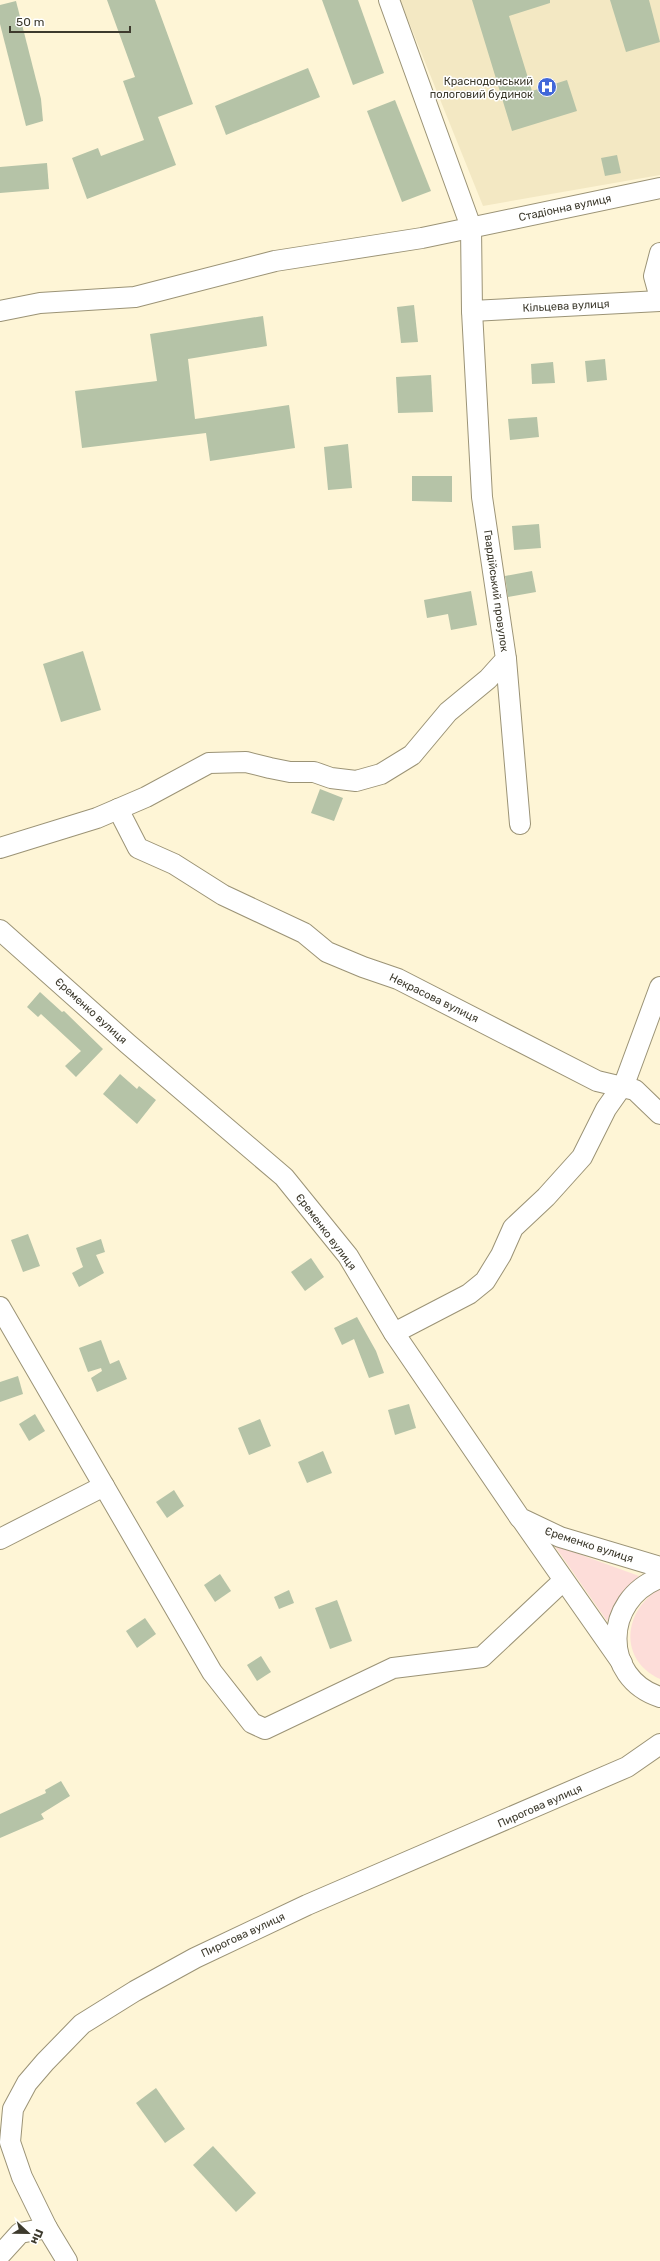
<svg xmlns="http://www.w3.org/2000/svg" width="660" height="2261" font-family="Rubik,sans-serif">
<rect width="100%" height="100%" fill="#fef5d6"/>
<path fill="#f3e8c3" d="M400 0H660V175L483 206Z"/>
<g fill="#fdddd9">
<path d="M554 1545 639 1576 607 1621Z"/>
<path d="M660 1589V1679C618 1660 623 1610 660 1589Z"/>
</g>
<g fill="#b5c3a7">
<path d="M107 0H155L193 104 158 117 176 165 87 199 72 158 98 148 101 156 144 140 123 81 135 77Z"/>
<path d="M322 0H358L384 73 353 85Z"/>
<path d="M472 0H550V3L509 16 532 91 567 80 577 111 512 131Z"/>
<path d="M610 0H649L660 42 626 52Z"/>
<path d="M16 1 41 99 43 121 26 126 0 24V5Z"/>
<path d="M308 68 320 97 226 135 215 106Z"/>
<path d="M395 100 431 191 402 202 367 111Z"/>
<path d="M617 155 621 173 605 176 601 158Z"/>
<path d="M47 163 49 189 0 193V167Z"/>
<path d="M414 305 418 342 401 343 397 307Z"/>
<path d="M263 316 267 346 188 359 195 419 289 405 295 448 210 461 206 433 82 448 75 391 157 381 150 334Z"/>
<path d="M605 359 607 380 587 382 585 361Z"/>
<path d="M553 362 555 383 532 384 531 364Z"/>
<path d="M431 375 433 412 398 413 396 377Z"/>
<path d="M537 417 539 437 510 440 508 419Z"/>
<path d="M348 444 352 488 328 490 324 447Z"/>
<path d="M412 476H452V502L412 501Z"/>
<path d="M539 524 541 548 514 550 512 526Z"/>
<path d="M532 571 536 592 508 597 505 576Z"/>
<path d="M471 591 477 625 451 630 448 614 427 618 424 600Z"/>
<path d="M83 651 101 710 61 722 43 664Z"/>
<path d="M320 789 343 798 334 821 311 813Z"/>
<path d="M40 992 62 1012 64 1011 103 1049 76 1077 65 1066 81 1051 41 1014 38 1017 27 1007Z"/>
<path d="M120 1074 137 1089 139 1086 156 1100 137 1124 103 1094Z"/>
<path d="M28 1234 40 1266 23 1272 11 1240Z"/>
<path d="M101 1239 105 1252 96 1255 104 1273 79 1287 72 1273 83 1267 76 1248Z"/>
<path d="M311 1258 324 1277 305 1291 291 1272Z"/>
<path d="M357 1317 376 1351 384 1373 369 1378 354 1339 342 1345 334 1328Z"/>
<path d="M101 1340 110 1364 119 1360 127 1379 97 1392 91 1378 102 1371 101 1368 88 1372 79 1348Z"/>
<path d="M18 1376 23 1394 0 1402V1382Z"/>
<path d="M409 1404 416 1428 395 1435 388 1410Z"/>
<path d="M35 1414 45 1431 29 1441 19 1424Z"/>
<path d="M260 1419 271 1446 249 1455 238 1428Z"/>
<path d="M323 1451 332 1473 307 1483 298 1462Z"/>
<path d="M174 1490 184 1506 167 1518 156 1502Z"/>
<path d="M220 1574 231 1591 215 1602 204 1585Z"/>
<path d="M289 1590 294 1603 279 1609 274 1597Z"/>
<path d="M337 1600 352 1641 330 1649 315 1608Z"/>
<path d="M145 1618 156 1634 137 1648 126 1631Z"/>
<path d="M261 1656 271 1672 257 1681 247 1665Z"/>
<path d="M61 1781 70 1796 41 1814 44 1819 0 1838V1814L46 1793 45 1790Z"/>
<path d="M156 2088 185 2129 165 2143 136 2103Z"/>
<path d="M213 2146 256 2193 236 2212 193 2165Z"/>
</g>
<g fill="none" stroke-linecap="round" stroke-linejoin="round">
<defs>
<g id="minor">
<path d="M660 253 654 276 660 298"/>
<path d="M0 311 40 303 135 297 275 261 422 238 660 188"/>
<path d="M472 311 660 301"/>
<path d="M506 659 520 824"/>
<path d="M118 809 138 848 174 864 223 895 304 933 327 952 363 967 398 979 597 1081 635 1090 660 1114"/>
<path d="M0 848 97 818 146 797 209 763 246 762 270 768 290 772H314L331 778 356 781 381 774 412 755 448 712 488 679 506 659 482 497 472 311 471 227 389 0"/>
<path d="M0 930 128 1044 284 1177 348 1256 394 1333 520 1518 560 1537 660 1567"/>
<path d="M0 1307 212 1672 252 1723 265 1729 393 1668 482 1657 563 1581"/>
<path d="M394 1333 469 1294 485 1281 501 1255 513 1228 546 1197 582 1157 606 1109 625 1082 660 987"/>
<path d="M522 1520 622 1663"/>
<path d="M0 1539 104 1486"/>
<path d="M660 1578C603 1599 601 1678 660 1697"/>
<path d="M0 2255 20 2233 47 2228"/>
<path d="M67 2261 47 2228 22 2177 10 2142 13 2109 27 2083 45 2062 82 2024 135 1991 195 1958 307 1905 627 1767 660 1744"/>
</g>
</defs>
<use href="#minor" stroke="#9b9376" stroke-width="22"/>
<use href="#minor" stroke="#fff" stroke-width="20"/>
</g>
<defs>
<symbol id="hospital-disc" viewBox="-11 -11 22 22"><circle r="9.5" fill="#4067d9" stroke="#fff"/><path d="M-5-5h3v3.5h4V-5h3V5h-3V1.5h-4V5h-3Z" fill="#fff"/></symbol>
</defs>
<g fill-rule="evenodd">
<use href="#hospital-disc" x="536" y="76" width="22" height="22"/>
</g>
<g text-anchor="middle" dominant-baseline="central" stroke-width="3" stroke-linejoin="round" paint-order="stroke">
<g font-size="11" fill="#3d3a2d" stroke="#fff" text-anchor="end">
<text x="533" y="81">Краснодонський<tspan x="533" dy="13">пологовий будинок</tspan></text>
</g>
<g font-size="11" fill="#3d3a2d" stroke="#fff">
<text transform="translate(565 208) rotate(-12)">Стадіонна вулиця</text>
<text transform="translate(566 306) rotate(-3)">Кільцева вулиця</text>
<text transform="translate(496 591) rotate(82)">Гвардійський провулок</text>
<text transform="translate(434 998) rotate(26)">Некрасова вулиця</text>
<text transform="translate(91 1011) rotate(42)">Єременко вулиця</text>
<text transform="translate(326 1232) rotate(53)">Єременко вулиця</text>
<text transform="translate(589 1545) rotate(18)">Єременко вулиця</text>
<text transform="translate(540 1806) rotate(-24)">Пирогова вулиця</text>
<text transform="translate(243 1935) rotate(-25)">Пирогова вулиця</text>
</g>
</g>
<g transform="translate(28 2233) rotate(112)" stroke="#ffffff" stroke-width="3" paint-order="stroke">
<path d="M0-3L7 15L0 10L-7 15Z" fill="#3d3a2d"/>
<text y="-6" font-size="11" font-weight="bold" text-anchor="middle" fill="#3d3a2d">Пн</text>
</g>
<path d="M10 26v6h120v-6" fill="none" stroke="#3d3a2d" stroke-width="2"/>
<text x="16" y="26" font-size="12" fill="#3d3a2d" stroke="#ffffff" stroke-width="3" paint-order="stroke">50 m</text>
</svg>
